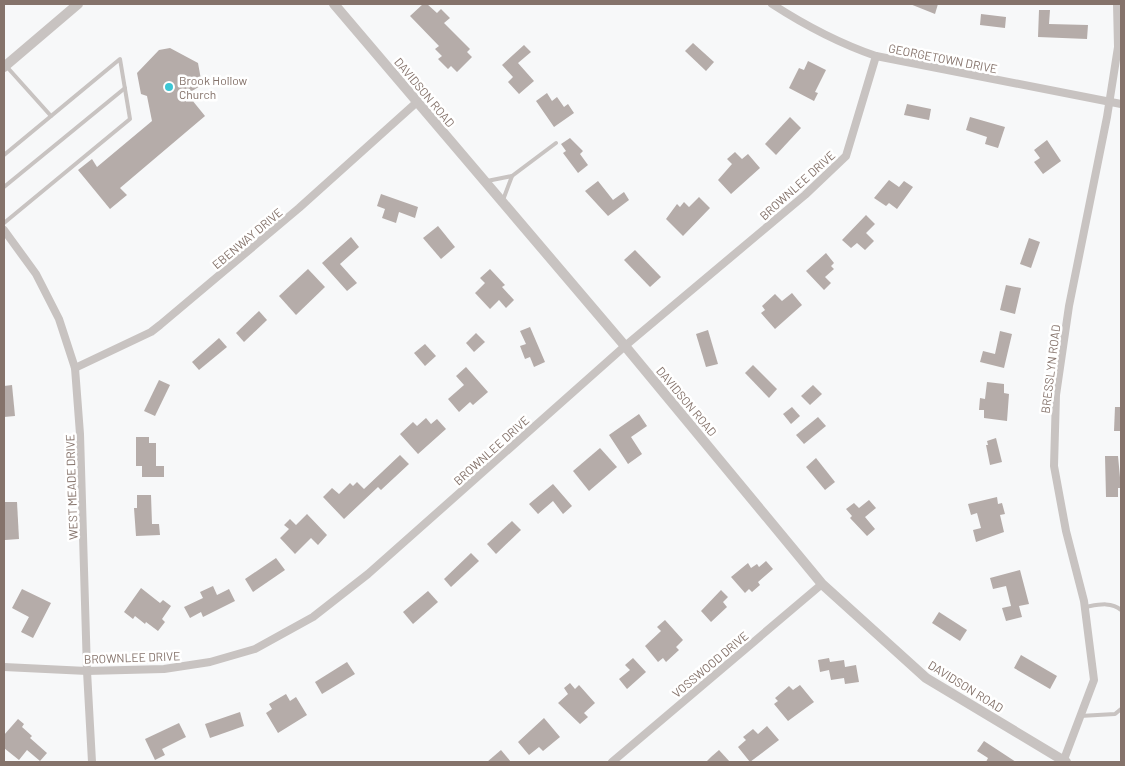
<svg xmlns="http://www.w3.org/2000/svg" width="1125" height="766" font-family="Barlow,sans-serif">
<rect width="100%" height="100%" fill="#f7f8f9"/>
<g fill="#b5aca9">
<path d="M423 4H427L437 13 441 9 450 18 444 23 470 49 467 52 472 57 457 72 451 66 448 69 438 59 442 56 435 49 439 46 410 16Z"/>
<path d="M910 4H938L935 14Z"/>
<path d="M1039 10H1050L1049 24 1088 25 1087 39 1038 37Z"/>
<path d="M981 14 1006 17 1005 28 980 25Z"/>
<path d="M693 43 714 62 706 71 685 51Z"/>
<path d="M524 45 531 52 518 63 534 81 519 94 508 82 513 77 502 65Z"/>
<path d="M170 48 198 63 202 85 192 91V100L205 116 120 188 127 195 110 209 78 170 92 159 97 167 152 121 147 96 141 94 137 73 159 50Z"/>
<path d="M808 61 826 70 815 92 818 93 814 101 789 88 799 68 804 70Z"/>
<path d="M547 93 552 101 557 97 564 107 568 104 574 113 554 127 536 101Z"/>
<path d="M907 104 931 109 929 120 904 115Z"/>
<path d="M790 117 801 128 776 155 765 144Z"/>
<path d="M970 117 1005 127 998 148 985 144 987 137 966 130Z"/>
<path d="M570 138 583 151 580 154 588 165 578 173 563 153 566 151 561 144Z"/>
<path d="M1047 140 1061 161 1043 174 1034 162 1040 158 1034 150Z"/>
<path d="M735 152 742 159 748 154 760 168 731 194 718 180 732 164 727 159Z"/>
<path d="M889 180 899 187 904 181 913 187 897 209 889 203 886 206 874 198Z"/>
<path d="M598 181 613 200 624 192 629 200 608 216 585 191Z"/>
<path d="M381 194 418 207 415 218 399 212 396 223 382 218 385 209 377 206Z"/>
<path d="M699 197 710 208 683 236 666 219 677 204 680 207 684 202 689 207Z"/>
<path d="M866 215 875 224 866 233 874 241 865 250 857 243 851 248 842 240Z"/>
<path d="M438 226 455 247 441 259 423 238Z"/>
<path d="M351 237 359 247 340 264 357 283 347 291 322 263Z"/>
<path d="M1029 238 1040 242 1031 268 1020 264Z"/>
<path d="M635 250 661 277 650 287 624 260Z"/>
<path d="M826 253 834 263 831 266 834 269 825 277 831 283 824 290 806 271Z"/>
<path d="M308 269 325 287 296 315 279 296Z"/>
<path d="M490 269 505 285 502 287 514 300 506 308 499 300 490 309 475 293 485 283 480 278Z"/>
<path d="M1006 285 1021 288 1015 314 1000 310Z"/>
<path d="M792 293 802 305 775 329 761 313 765 310 762 306 775 294 782 301Z"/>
<path d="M259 311 267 320 244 342 236 333Z"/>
<path d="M530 327 545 362 534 367 530 357 525 359 520 346 526 344 520 331Z"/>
<path d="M708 330 718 364 706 367 696 334Z"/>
<path d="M1000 331 1012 334 1004 368 980 362 983 351 995 354Z"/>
<path d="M476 333 485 342 474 352 466 343Z"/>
<path d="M219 338 227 347 199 370 192 362Z"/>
<path d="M425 344 436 356 425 366 414 353Z"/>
<path d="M753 365 777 389 769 398 745 373Z"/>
<path d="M466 367 488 392 473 405 470 402 459 412 448 399 464 385 456 376Z"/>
<path d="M159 380 170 385 155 416 144 411Z"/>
<path d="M987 382 1004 384V393L1009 394 1007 421 984 418V410H979L980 398 985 399Z"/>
<path d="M12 385 15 416 4 417V386Z"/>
<path d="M813 385 822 394 810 405 801 396Z"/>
<path d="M792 407 800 416 791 424 783 414Z"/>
<path d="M1115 407H1121V431H1114Z"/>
<path d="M639 414 647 426 631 437 642 454 628 464 609 435Z"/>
<path d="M818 417 826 426 804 444 796 435Z"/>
<path d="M426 418 431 424 437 419 446 429 418 454 400 434 413 422 417 426Z"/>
<path d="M136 437H149V443H156V466H164V477H142V466H136Z"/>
<path d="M996 438 1002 462 990 465 986 445H988L987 441Z"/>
<path d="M600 448 617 467 589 491 573 471Z"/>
<path d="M400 455 409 464 381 490 378 487 344 519 323 497 332 488 339 494 350 483 353 486 357 482 364 489Z"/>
<path d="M1105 456H1118L1121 488H1118V497H1106Z"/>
<path d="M816 458 835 482 825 490 806 467Z"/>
<path d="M553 484 572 506 563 514 553 501 538 514 529 504Z"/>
<path d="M137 495H151L152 524H159L160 535 136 536 134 508H137Z"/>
<path d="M997 497 998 504 1002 503 1005 514 1000 515 1004 532 976 542 973 530 981 528 977 513 971 515 968 504Z"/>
<path d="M869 500 876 508 865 517 875 529 867 536 850 518 852 516 846 509 854 503 859 508Z"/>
<path d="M4 502H17L19 539 5 540Z"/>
<path d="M307 514 327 535 318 545 311 538 295 554 280 538 289 529 284 525 290 519 296 525Z"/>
<path d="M512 521 521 530 496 554 487 544Z"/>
<path d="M471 553 479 561 451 587 444 579Z"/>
<path d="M276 558 285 570 253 592 245 579Z"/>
<path d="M766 561 773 569 758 582 760 585 752 592 749 589 745 593 731 577 748 563 751 568 757 564 759 567Z"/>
<path d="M1020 570 1029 604 1019 606 1022 617 1006 621 1002 608 1011 606 1006 586 993 589 990 578Z"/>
<path d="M213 586 217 595 229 589 235 601 203 617 201 612 190 618 184 607 203 598 200 592Z"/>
<path d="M141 588 160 603 163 600 171 606 162 619 165 622 158 631 146 622 145 624 135 616 133 619 124 612Z"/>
<path d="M22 589 51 603 33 638 21 632 29 617 12 608Z"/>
<path d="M721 590 728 597 723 602 727 607 711 622 701 611Z"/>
<path d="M428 591 438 602 413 624 403 612Z"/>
<path d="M939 612 967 630 960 641 932 623Z"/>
<path d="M665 620 683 640 676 647 679 650 666 662 663 658 658 662 645 646 661 631 657 627Z"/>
<path d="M1021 655 1057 676 1050 689 1014 668Z"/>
<path d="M633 658 646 672 627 689 619 679 630 670 625 665Z"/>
<path d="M829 658 830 662 844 660 845 667 856 665 859 682 845 684 844 678 831 680 829 670 820 672 818 660Z"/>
<path d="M347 662 355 674 322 694 315 682Z"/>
<path d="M570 683 575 689 579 685 595 703 584 713 588 717 580 724 558 703 568 694 564 688Z"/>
<path d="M800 685 814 702 788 721 774 704 778 701 775 698 789 686 793 690Z"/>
<path d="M286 694 290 701 296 697 307 715 278 733 266 713 272 709 269 704Z"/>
<path d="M240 712 244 726 210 738 205 724Z"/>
<path d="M544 718 560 737 543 751 539 747 529 755 518 742Z"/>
<path d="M18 719 24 724 22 727 32 736 30 738 47 753 40 761 27 750 19 760 4 748V735Z"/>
<path d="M179 723 186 737 162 749 165 755 155 760 145 739Z"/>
<path d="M767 726 779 740 750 762 738 747 746 740 743 737 753 729 758 734Z"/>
<path d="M984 741 1016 762H986L988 758 977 751Z"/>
<path d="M501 750 511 762H487Z"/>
<path d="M719 750 730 762H706L711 757Z"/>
</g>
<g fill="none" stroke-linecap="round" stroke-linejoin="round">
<g stroke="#c8c3c1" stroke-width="4">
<path d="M7 67 51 116"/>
<path d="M4 155 120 59 130 119 4 223"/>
<path d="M487 181 512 176 556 143"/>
<path d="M4 187 125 88"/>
<path d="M503 200 512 176"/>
<path d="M1085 607C1097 605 1111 601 1121 610"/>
<path d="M1080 716 1115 714 1121 709"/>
</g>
<g stroke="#c8c3c1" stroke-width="8">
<path d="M772 4C806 26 838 43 876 56L1121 104"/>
<path d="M4 230 36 274 59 319 75 368 80 434 87 671 92 762"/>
<path d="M75 368 151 332 160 325 299 208 417 102"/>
<path d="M4 667 87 671 164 669 210 662 255 649 313 617 368 574 625 346 805 195 846 156 876 56"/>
<path d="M612 762 822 584"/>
<path d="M1063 762 1094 680 1084 601 1066 531 1054 466 1056 395 1069 306 1107 117 1118 47 1117 4"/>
</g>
<g stroke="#c8c3c1" stroke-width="10">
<path d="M334 4 625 346 822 584 926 678 1066 762"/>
<path d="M4 67 78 4"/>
</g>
</g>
<circle fill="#3cc6d4" stroke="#fff" stroke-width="2" cx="169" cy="87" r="5"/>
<g text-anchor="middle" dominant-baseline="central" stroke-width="5" stroke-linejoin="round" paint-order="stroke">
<g font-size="12" fill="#85736b" stroke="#fff">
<text transform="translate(943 58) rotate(11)">GEORGETOWN DRIVE</text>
<text transform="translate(425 92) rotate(50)">DAVIDSON ROAD</text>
<text transform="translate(797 185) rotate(-42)">BROWNLEE DRIVE</text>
<text transform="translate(247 238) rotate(-40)">EBENWAY DRIVE</text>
<text transform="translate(1050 369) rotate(-83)">BRESSLYN ROAD</text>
<text transform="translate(687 401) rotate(50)">DAVIDSON ROAD</text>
<text transform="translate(491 450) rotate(-42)">BROWNLEE DRIVE</text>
<text transform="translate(71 487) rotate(-92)">WEST MEADE DRIVE</text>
<text transform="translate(132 657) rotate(-2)">BROWNLEE DRIVE</text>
<text transform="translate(710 664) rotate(-40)">VOSSWOOD DRIVE</text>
<text transform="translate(966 686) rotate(32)">DAVIDSON ROAD</text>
</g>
<g font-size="12" fill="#85736b" stroke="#fff" text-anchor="start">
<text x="179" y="80">Brook Hollow<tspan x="179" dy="14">Church</tspan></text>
</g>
</g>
<rect width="1125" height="766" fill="none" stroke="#85736b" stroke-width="10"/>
</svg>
